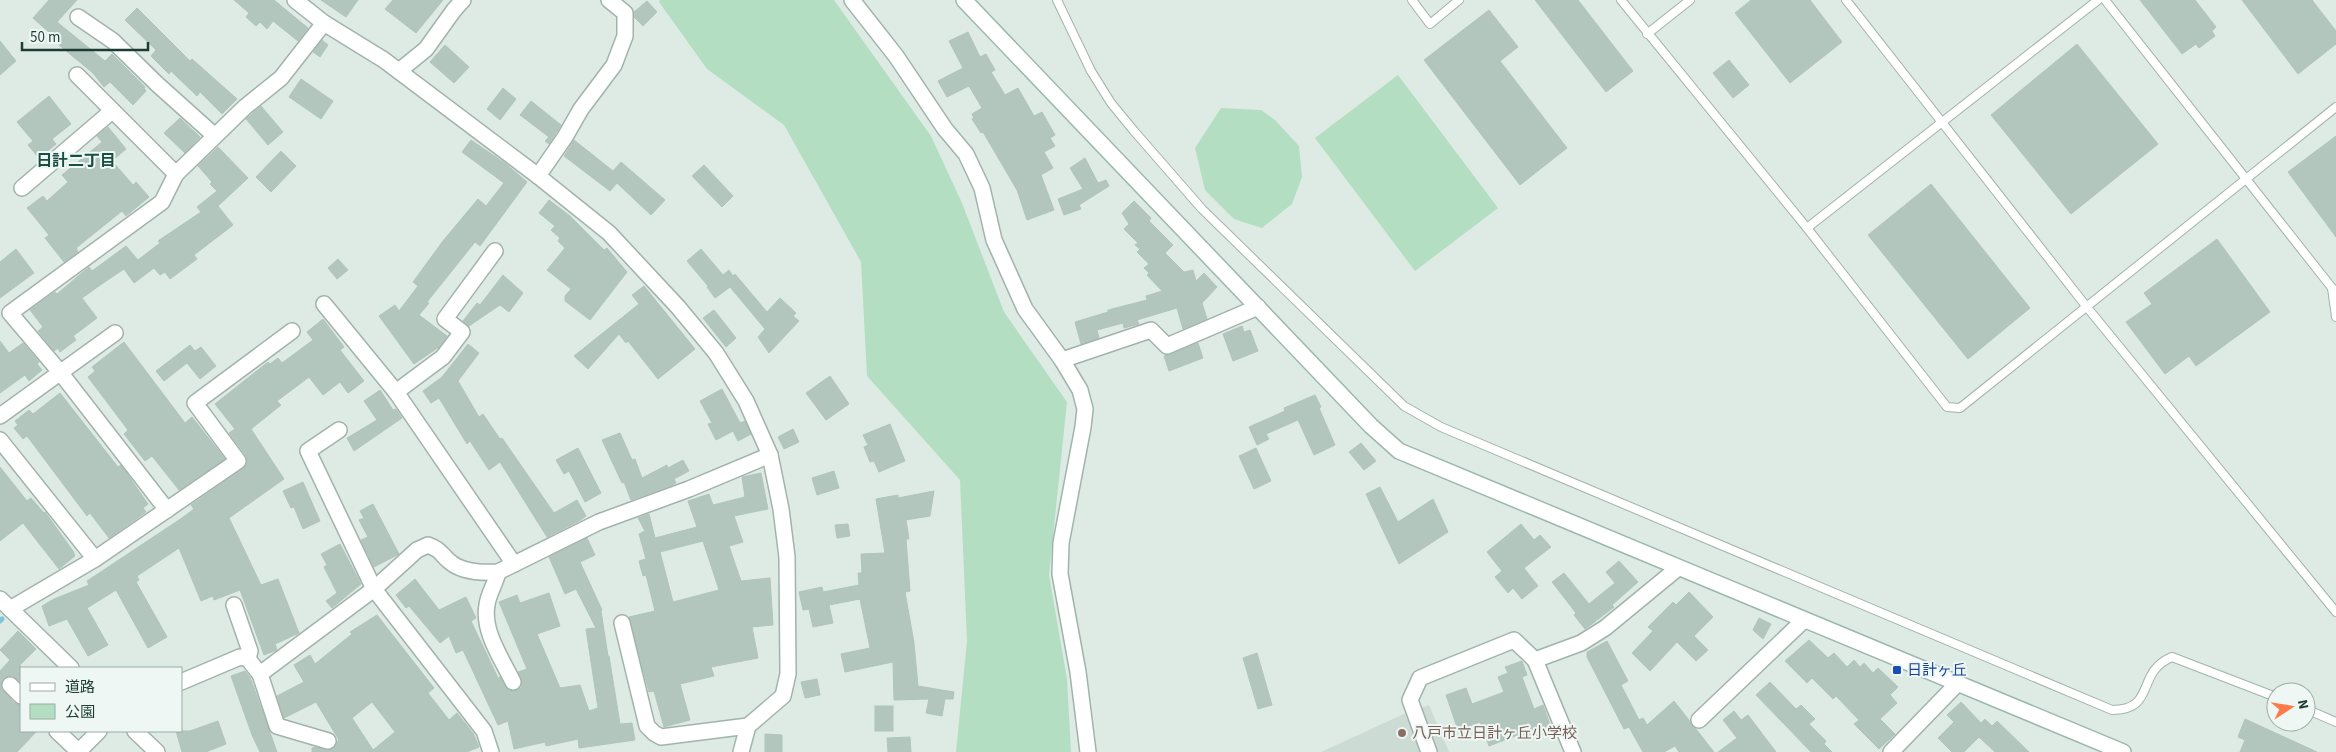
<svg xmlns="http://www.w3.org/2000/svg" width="2336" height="752" font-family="'Source Sans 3','Noto Sans JP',sans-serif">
<rect width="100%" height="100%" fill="#deebe5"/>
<path fill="#ccdbd4" d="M1429 705 1449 752H1321L1406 713Z"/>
<g fill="#b4dec1">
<path d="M660 0H834L931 136 962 203 1004 312 1067 402 1049 575 1067 679 1071 752H956L967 641 960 480 867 376 861 262 784 125 707 69 659 2Z"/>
<path d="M1398 75 1498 208 1415 271 1315 138Z"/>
<path d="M1221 108 1261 110 1275 120 1299 146 1302 177 1292 204 1262 228 1234 219 1205 190 1195 148Z"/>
</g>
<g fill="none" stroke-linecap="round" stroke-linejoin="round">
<path stroke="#80c6d6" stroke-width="5" d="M0 621 2 619"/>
</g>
<g fill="#b3c6be" stroke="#b0c5bd" fill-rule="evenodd">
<path d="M49 0H77L57 22 105 61 112 54 145 87 144 88 146 91 133 105 110 82 104 87 93 73 59 45 61 43 33 18Z"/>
<path d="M234 0H274L308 28 298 41 273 21 267 29 260 22 256 26 246 17 249 13Z"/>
<path d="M321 0H358L346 17Z"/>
<path d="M393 0H443L416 33 385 9Z"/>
<path d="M1535 0H1578L1633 71 1606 92Z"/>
<path d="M1751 0H1810L1842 42 1790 83 1735 13Z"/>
<path d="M2140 0H2195L2216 27 2212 31 2215 36 2199 48 2196 44 2182 54Z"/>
<path d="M2242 0H2312L2336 31V44L2298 74Z"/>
<path d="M647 1 657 12 643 26 634 17V12Z"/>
<path d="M137 8 190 61 192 59 237 99 222 114 200 92 197 96 171 71 169 74 151 56 156 50 125 20Z"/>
<path d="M1489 10 1518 47 1500 61 1567 148 1520 185 1424 60Z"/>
<path d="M968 32 980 57 986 54 995 70 991 72 1005 95 1018 88 1034 116 1042 112 1055 135 1050 138 1055 146 1044 152 1053 168 1041 175 1054 210 1027 220 1017 190 983 132 981 133 972 119 974 118 972 114 982 108 969 86 947 97 938 81 963 68 949 41Z"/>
<path d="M322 40 328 45 320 57 313 52Z"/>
<path d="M0 41 16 61 0 75Z"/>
<path d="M2077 44 2158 144 2071 214 1991 115Z"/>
<path d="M445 45 469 67 454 83 430 62Z"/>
<path d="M1729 60 1749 85 1733 98 1713 73Z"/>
<path d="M301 79 333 101 321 119 289 97Z"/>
<path d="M503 88 516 99 500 120 487 109Z"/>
<path d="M49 96 71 124 52 139 56 144 39 158 28 145 33 141 17 122Z"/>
<path d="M531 101 561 125 549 144 545 141 549 137 520 115Z"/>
<path d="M261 106 283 132 268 145 246 119Z"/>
<path d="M180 118 200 137 185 153 164 133Z"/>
<path d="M108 127 126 149 112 161 133 185 136 182 149 197 126 216 122 211 76 248 78 252 64 262 45 238 49 235 27 208 43 196 47 201 68 182 62 175 102 142 97 136Z"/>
<path d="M2336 136V237L2288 172Z"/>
<path d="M471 140 506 164 527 182 480 246 475 242 427 302 429 303 419 315 447 336 439 347 414 364 379 316 395 305 399 311 418 286 413 282 443 241 478 199 486 206 504 183 462 152Z"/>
<path d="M574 140 613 171 621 162 665 200 651 215 617 183 610 191 564 156Z"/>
<path d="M218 147 248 178 218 206 233 225 194 255 197 259 170 279 165 272 160 275 154 268 134 283 124 269 106 281 82 298 97 318 73 336 76 340 60 352 58 348 54 351 38 331 43 327 30 310 55 292 57 294 89 267 92 271 126 246 138 260 160 243 158 241 201 212 197 207 217 191 210 184 212 182 198 166Z"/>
<path d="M281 151 296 166 271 192 256 177Z"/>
<path d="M1085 158 1098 183 1106 180 1109 186 1079 205 1081 209 1064 215 1058 199 1083 189 1070 168Z"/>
<path d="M704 165 733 196 722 207 692 176Z"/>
<path d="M1931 184 2030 308 1968 359 1868 235Z"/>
<path d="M549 200 570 216 604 250 607 248 627 272 590 320 565 301V296L571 289 547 270 565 248 558 241 560 238 551 230 555 226 539 213Z"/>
<path d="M1134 201 1151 218 1149 221 1173 245 1165 253 1184 272 1193 270 1196 281 1204 273 1217 287 1202 303 1207 319 1183 329 1177 308 1137 320 1139 324 1124 328 1123 323 1097 330 1099 338 1081 344 1075 322 1108 312V310L1147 300 1146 296 1162 291 1147 275 1149 273 1144 268 1149 264 1137 252 1140 249 1135 245 1138 243 1124 229 1129 224 1122 213Z"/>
<path d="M2217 239 2270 312 2196 366 2189 356 2165 374 2126 322 2152 304 2144 293Z"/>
<path d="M16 249 34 273 0 298V262Z"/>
<path d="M701 249 723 275 729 270 733 276 735 274 767 312 780 298 796 313 793 316 799 321 769 353 758 337 765 329 730 287 715 298 707 287 708 286 687 261Z"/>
<path d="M338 259 348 270 337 279 328 268Z"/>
<path d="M503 275 523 293 509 312 500 305 469 326 463 321 477 303 480 305Z"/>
<path d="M644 286 695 349 658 379 628 341 626 343 619 334 588 369 574 356 639 304 632 295Z"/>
<path d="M714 310 736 338 726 347 703 318Z"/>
<path d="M323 319 344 347 340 350 364 381 348 393 340 382 323 395 309 377 277 401 281 405 251 429 284 479 229 518 261 585 278 579 299 633 275 644 277 650 264 655 240 590 214 600 213 596 201 601 179 548 137 576 139 580 136 582 167 637 148 648 116 590 87 608 108 645 88 656 67 619 49 626 42 606 54 599 89 585 87 581 182 518 194 509 191 505 244 468 247 461 246 456 229 433 235 429 215 404 268 362 270 364 278 358 282 363 313 340 307 332Z"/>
<path d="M1242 326 1244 332 1250 330 1258 351 1233 361 1223 334Z"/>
<path d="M0 341 9 353 23 343 39 362 37 364 42 370 29 381 25 375 0 393Z"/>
<path d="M124 342 185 423 192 417 225 459 179 490 152 456 145 461 124 434 128 430 88 377 95 371 92 367Z"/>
<path d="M1198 343 1203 358 1169 371 1164 356Z"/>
<path d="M468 344 479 353 458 381 479 417 483 414 500 439 502 438 554 513 577 500 586 516 579 521 547 537 500 462 489 470 470 441 467 444 439 398 431 403 423 391 442 377Z"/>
<path d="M190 345 195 351 201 347 216 366 200 379 187 363 164 381 156 371Z"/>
<path d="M830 376 849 404 826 420 806 393Z"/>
<path d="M722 389 740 423 745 421 751 434 738 441 733 431 716 440 708 424 712 423 700 401Z"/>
<path d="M380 390 393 410 396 409 402 418 354 451 347 438 377 420 364 401Z"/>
<path d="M60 393 118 467 121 465 148 504 143 508 146 512 109 538 90 513 87 516 27 436 23 439 14 428 18 425 15 421 29 410 33 414Z"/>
<path d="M1315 395 1321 407 1319 408 1335 445 1314 455 1298 420 1266 434 1269 439 1257 445 1249 427 1285 411 1284 408Z"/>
<path d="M890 424 905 461 879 472 874 461 870 462 864 447 868 445 863 435Z"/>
<path d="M793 429 799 442 784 449 778 437Z"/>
<path d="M620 433 632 460 635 459 642 478 667 465 668 468 683 460 689 471 674 479 676 483 670 486 631 500 624 482 622 483 602 440Z"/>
<path d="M1361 443 1376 461 1364 470 1349 452Z"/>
<path d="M578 448 601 493 585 502 569 471 564 474 556 460Z"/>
<path d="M1256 448 1271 481 1254 489 1239 456Z"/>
<path d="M0 467 27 501 31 498 44 513 45 512 73 551 75 556 59 569 23 523 0 541Z"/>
<path d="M834 471 839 488 817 495 812 478Z"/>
<path d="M761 473 768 509 734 516 743 542 729 546 741 581 770 578 773 625 752 627 758 658 711 667 714 676 680 684 690 720 664 727 654 691 649 692 629 617 655 611 646 575 643 576 639 561 646 559 639 534 645 531 638 518 649 514 655 538 697 527 688 501 709 494 713 505 745 497 742 477ZM703 541 719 590 673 602 660 552Z"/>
<path d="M303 482 320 521 303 529 294 507 291 508 283 491Z"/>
<path d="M1380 487 1398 522 1433 499 1448 532 1399 564 1366 494Z"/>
<path d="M934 491 930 516 906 520 909 539H906L910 591 905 592 914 643 918 686 954 692 953 699H945L942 716 926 713 929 699 894 700 893 662 845 672 841 654 870 648 860 599 829 605 833 623 813 627 809 609 803 610 799 592 822 587 823 592 859 585 858 573H862L861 554 885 553 876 499 898 495V498Z"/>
<path d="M373 504 399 554 374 567 361 540 368 537 359 520 364 518 360 511Z"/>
<path d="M848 524 850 536 837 538 835 525Z"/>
<path d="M1521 524 1534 540 1540 535 1551 547 1524 568 1538 586 1522 599 1513 588 1508 593 1495 577 1502 571 1487 552Z"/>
<path d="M587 538 595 555 580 562 602 610 601 611 608 656H609L620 724 632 723 635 740 579 748 578 739 546 746 545 742 514 749 508 721 498 725 463 650 456 653 449 636 440 643 409 606 406 608 396 595 415 579 439 610 466 597 476 618 471 621 498 678 500 677 508 690 513 691 521 688 522 683 518 672 527 669 499 602 517 595 520 603 549 593 560 626 537 634 560 688 580 685 589 711 598 708 586 629 596 628 576 589 565 594 549 557Z"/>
<path d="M340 544 361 584 332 608 326 601 337 593 324 567 327 565 321 554Z"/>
<path d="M1619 561 1638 582 1612 605 1614 607 1597 620 1595 617 1596 621 1585 629 1574 615 1576 613 1552 582 1564 573 1589 604 1615 583 1606 572Z"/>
<path d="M1689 592 1713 617 1694 636 1708 650 1696 661 1677 642 1650 671 1632 653 1653 631 1648 627 1673 602 1676 605Z"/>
<path d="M377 615 434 688 428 693 449 720 457 713 473 733 479 747 467 752H312V748L316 747 331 750 339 740 316 702 284 718 277 696 304 682 294 665 310 655 315 664 352 634 350 632ZM372 702 395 732 373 750 352 718Z"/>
<path d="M1759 618 1771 624 1763 639 1753 630Z"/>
<path d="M18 631 36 649 20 665 21 683 13 676H8L3 679 1 687 14 703 21 705V731H37L17 752H0V671L10 660 0 650Z"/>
<path d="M1809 640 1828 658 1834 653 1847 667 1854 660 1860 667 1864 663 1873 673 1878 668 1898 687 1890 695 1897 703 1880 719 1895 734 1879 749 1854 724 1859 720 1836 696 1833 699 1812 678 1807 683 1785 661Z"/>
<path d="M1607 641 1628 681 1621 685 1639 720 1643 718 1647 725 1674 701 1714 752H1679L1675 746 1664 752H1643L1629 727 1624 729 1587 657V652Z"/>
<path d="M1257 653 1272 705 1258 709 1243 658Z"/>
<path d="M1522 661 1527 675 1522 677 1534 709 1543 705 1552 730 1526 740 1523 733 1489 746 1480 722 1458 730 1446 695 1466 688 1472 704 1504 692 1498 677 1508 673 1505 667Z"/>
<path d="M245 671 250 677 277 752H260L252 735 231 676Z"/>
<path d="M817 679 820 695 805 698 801 682Z"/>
<path d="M1770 682 1796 709 1801 705 1815 719 1809 724 1826 741 1824 744 1832 752H1811L1756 695Z"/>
<path d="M1961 702 1981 723 1985 719 1992 726 1997 721 2029 752H1995L1979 737 1964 752H1952L1938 738 1954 722 1947 715Z"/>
<rect x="875" y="706" width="18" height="25"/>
<path d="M1734 711 1741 720 1748 715 1776 752H1718L1737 738 1723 720Z"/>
<path d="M2245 719 2317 752H2240L2245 740 2238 737Z"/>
<path d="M218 721 226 744 206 752H182L176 731H190Z"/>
<path d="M765 734 782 735V752H765Z"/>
<path d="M910 737 911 752H888L887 738Z"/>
</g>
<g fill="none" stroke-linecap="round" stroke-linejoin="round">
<defs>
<g id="lane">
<path d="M1057 0 1091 71 1111 103 1134 131 1202 209 1404 406 1441 427 2112 710C2157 710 2135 672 2172 657L2276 697"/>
<path d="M1412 0 1430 24 1459 0"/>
<path d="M1621 0 1807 228 1947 407 1960 408 2336 107"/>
<path d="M1846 0 2086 306 2336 612"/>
<path d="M2105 0 2336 293"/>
<path d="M1647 34 1690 0"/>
<path d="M1807 228 2098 0"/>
<path d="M2332 288 2336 317"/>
<path d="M2306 709 2336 722"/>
</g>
<g id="street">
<path d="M295 0 324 23 384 60 538 176 609 233 678 307 716 353 746 401 770 455 781 509 787 557 788 674 783 696 748 726 741 752"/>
<path d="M852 0 896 56 945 129 966 154 982 188 994 240 1025 309 1062 360 1080 390 1085 409 1083 427 1061 543 1060 574 1078 672 1088 752"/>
<path d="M78 17 113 41 157 84 215 136"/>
<path d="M399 71 426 49 454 10 463 0"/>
<path d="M77 75 176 174"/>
<path d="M538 176 565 137 581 109 614 65 625 36V13L609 0"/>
<path d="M22 188 112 111"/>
<path d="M495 251 445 319 462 332 443 357 396 392 514 564"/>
<path d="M324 304 396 392"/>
<path d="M1062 360 1151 330 1167 346 1258 307"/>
<path d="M0 416 115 333"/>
<path d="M339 430 308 451 374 589 484 731 491 752"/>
<path d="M0 440 95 559"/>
<path d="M167 510 60 372 10 313 162 202 176 174 245 107 281 78 324 23"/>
<path d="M498 572C496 583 488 594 487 605 482 631 502 659 513 682"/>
<path d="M0 599 71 668"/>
<path d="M234 605 250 651 248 659"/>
<path d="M10 609 95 559 238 461 195 403 292 331"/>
<path d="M622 623 647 726 654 733 661 737 748 726"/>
<path d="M1535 660 1573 752"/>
<path d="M260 674 277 726 328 741"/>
<path d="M181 682 240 657 248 659 260 674 374 589 417 550 428 545C441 550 440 553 449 561 461 572 483 573 498 572L599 522 689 489 770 455"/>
<path d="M10 685 21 696"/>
<path d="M1699 720 1804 620"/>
<path d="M57 731 79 752"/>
<path d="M135 731 157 752"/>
<path d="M78 752 99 731"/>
<path d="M1429 752 1410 700 1420 678 1514 640 1535 660 1581 643 1605 628 1678 568"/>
<path d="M1891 752 1958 683"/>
</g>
<path id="secondary" d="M964 0 1371 426 1399 451 2123 752"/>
</defs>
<use href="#lane" stroke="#a1b3ac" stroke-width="10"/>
<use href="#street" stroke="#a1b3ac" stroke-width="18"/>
<use href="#secondary" stroke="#9cb8ae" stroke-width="18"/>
<use href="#lane" stroke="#fff" stroke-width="8"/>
<use href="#street" stroke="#fff" stroke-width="15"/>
<use href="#secondary" stroke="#fff" stroke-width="15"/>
</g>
<rect fill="#1a4fb4" stroke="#eef7f3" stroke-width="2" x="1892" y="665" width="10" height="10" rx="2.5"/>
<circle fill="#8d6e63" stroke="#eef7f3" stroke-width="2" cx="1402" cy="733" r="5"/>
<g text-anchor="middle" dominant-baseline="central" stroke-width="4" stroke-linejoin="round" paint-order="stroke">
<g font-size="15" fill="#164399" stroke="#eef7f3" text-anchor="start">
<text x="1907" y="670">日計ヶ丘</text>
</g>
<g font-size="15" fill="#785e54" stroke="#eef7f3" text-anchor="start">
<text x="1412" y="733">八戸市立日計ヶ丘小学校</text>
</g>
<g font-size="16" font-weight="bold" fill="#194f43" stroke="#eef7f3">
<text x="76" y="161">日計二丁目</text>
</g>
</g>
<rect x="20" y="667" width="162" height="65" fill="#eef7f3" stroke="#9baca7"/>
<rect x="30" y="683" width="25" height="8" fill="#ffffff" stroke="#9baca7"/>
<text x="65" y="692" font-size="15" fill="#1e3c34">道路</text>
<rect x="30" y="704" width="25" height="15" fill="#b4dec1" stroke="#9baca7"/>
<text x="65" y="717" font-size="15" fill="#1e3c34">公園</text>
<g transform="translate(2291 707) rotate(78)"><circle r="24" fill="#eef7f3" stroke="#9baca7"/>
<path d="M0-4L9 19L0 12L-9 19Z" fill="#fe7a49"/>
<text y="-8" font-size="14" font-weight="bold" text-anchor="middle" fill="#1e3c34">N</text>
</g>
<path d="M22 42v8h126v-8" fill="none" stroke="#1e3c34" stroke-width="2.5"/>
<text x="30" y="42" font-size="15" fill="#1e3c34" stroke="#eef7f3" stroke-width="4" paint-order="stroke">50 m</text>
</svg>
